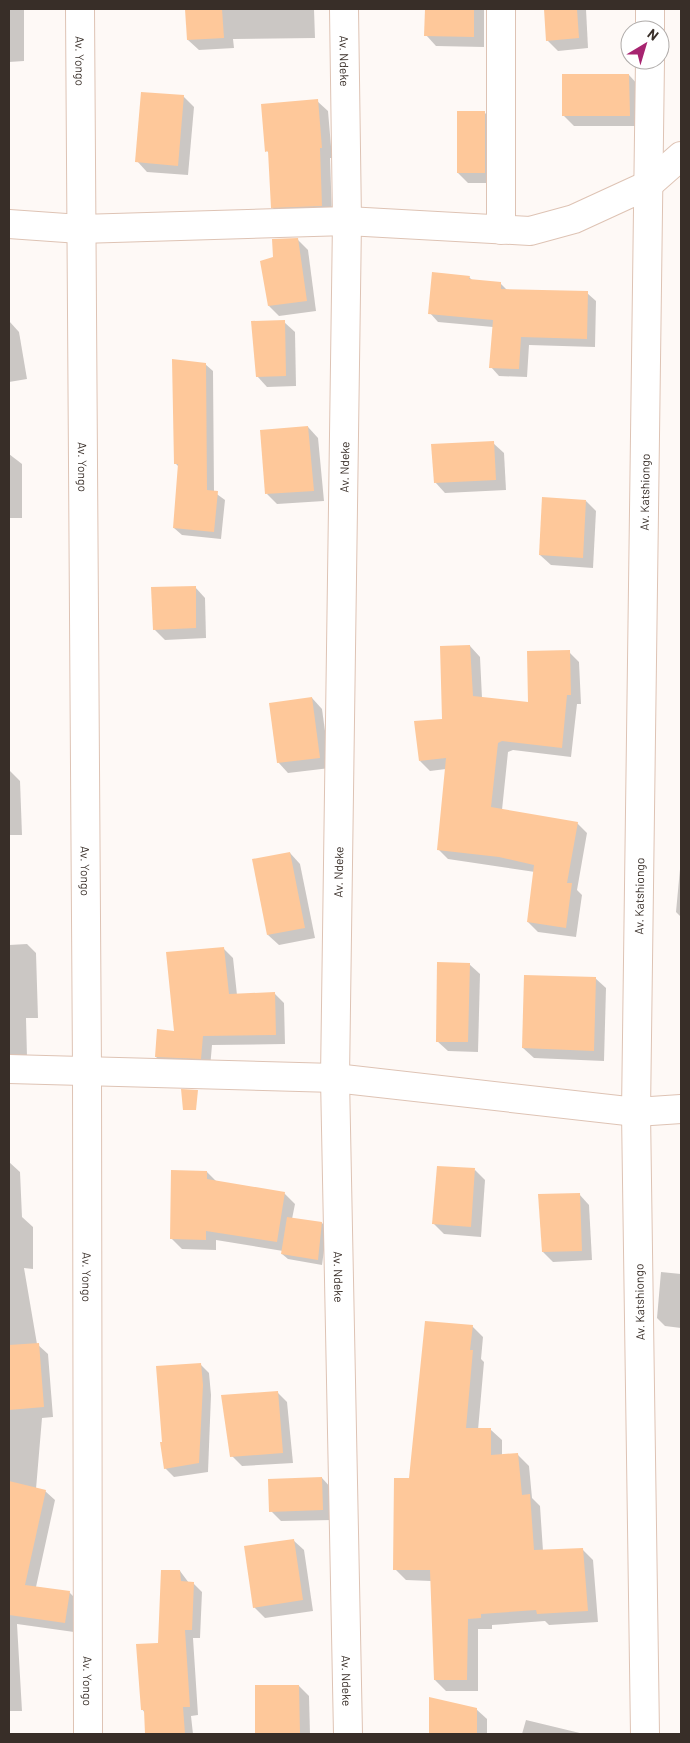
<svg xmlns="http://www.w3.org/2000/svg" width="690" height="1743" font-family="Barlow,sans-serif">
<rect width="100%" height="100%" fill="#fef9f6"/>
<g fill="#0003">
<path d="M9 9H24V61L9 62Z"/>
<path d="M186 9H314L315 38 233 39 234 48 199 50 188 40Z"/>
<path d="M426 9H484V47L436 46 426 35Z"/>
<path d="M545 9H586L588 48 558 51 547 40Z"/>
<path d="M629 75 639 86 640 126H574L564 116Z"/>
<path d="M183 96 194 107 188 175 147 172 137 161Z"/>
<path d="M317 101 328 111 332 158H330L332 216 282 218 272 207 270 154 267 151Z"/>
<path d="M485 113 495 123V183H468L458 173Z"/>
<path d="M297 239 308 250 316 311 279 316 269 306 274 258Z"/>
<path d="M469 277 473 281 500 283 508 291 587 293 596 301 595 347 529 345 527 377 499 376 491 367 493 327 438 322 430 313Z"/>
<path d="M9 321 19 332 27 379 9 382Z"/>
<path d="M284 322 295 332 296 386 267 387 257 376Z"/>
<path d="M205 364 213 371 214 492 225 500 221 539 182 535 174 528 179 467 175 463Z"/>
<path d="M308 427 318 438 324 501 277 504 267 494Z"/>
<path d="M493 443 504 453 506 490 445 493 435 482Z"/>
<path d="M9 454 22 464V518H9Z"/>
<path d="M586 501 596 511 593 568 551 565 540 555Z"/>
<path d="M195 587 205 598 206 638 165 640 154 629Z"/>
<path d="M470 646 480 657 482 698 530 703 569 652 579 662 581 704H577L571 757 513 750 508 752 502 810 577 823 587 833 577 890 582 895 576 937 538 932 528 922 535 872 448 859 438 849 446 769 430 771 420 761 443 720Z"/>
<path d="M312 698 322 709 330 768 288 773 278 762Z"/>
<path d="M9 770 20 781 22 835H9Z"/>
<path d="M290 853 300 864 315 938 279 945 268 935Z"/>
<path d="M680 869H681V917L676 912Z"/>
<path d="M27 944 36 953 38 1018H26L27 1057 9 1058V945Z"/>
<path d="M223 948 233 958 237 995 275 994 284 1003 285 1044 212 1045 210 1068 165 1066 156 1057 176 1033Z"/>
<path d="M469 964 480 974 478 1052 448 1051 437 1041Z"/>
<path d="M595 978 606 988 604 1061 534 1058 523 1048Z"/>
<path d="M9 1162 20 1172 22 1217 33 1227V1269L24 1268 37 1344 48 1354 53 1417 42 1418 36 1489 45 1491 55 1500 36 1587 69 1592 79 1602 74 1632 17 1624 22 1711H9Z"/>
<path d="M475 1170 485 1180 481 1237 444 1234 433 1223Z"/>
<path d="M207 1172 217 1182 284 1193 295 1204 292 1219 322 1223 327 1228 322 1265 288 1259 282 1254 283 1251 216 1240V1250L182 1249 171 1238Z"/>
<path d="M579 1194 589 1205 592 1260 553 1262 543 1252Z"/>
<path d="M661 1272 681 1274V1328L665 1326 657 1318Z"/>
<path d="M472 1326 483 1337 481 1359 484 1362 478 1430H491L502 1440V1456L518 1455 529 1466 532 1498 540 1506 543 1551 582 1549 593 1560 598 1622 549 1625 545 1621 492 1625V1629H478V1691H446L435 1680 431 1581 406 1580 395 1569 410 1479Z"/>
<path d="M200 1364 209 1373 211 1395 208 1472 174 1477 165 1468Z"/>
<path d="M277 1392 287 1402 293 1463 242 1466 232 1456Z"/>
<path d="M322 1478 332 1489 333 1520 281 1521 271 1511Z"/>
<path d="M293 1540 304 1550 313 1611 265 1618 254 1607Z"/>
<path d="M180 1571 189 1583H193L202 1592 200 1638H193L198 1715 191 1716 193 1734H147L145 1713 142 1709Z"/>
<path d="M256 1686H299L309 1696 310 1734H257Z"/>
<path d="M430 1698 476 1709 487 1719V1734H431Z"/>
<path d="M526 1720 584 1734H585H522Z"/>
</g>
<g fill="#fec89a">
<path d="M185 9H222L224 38 187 40Z"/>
<path d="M425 9H474V37L424 36Z"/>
<path d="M544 9H577L579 38 546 41Z"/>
<path d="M562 74H629L630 116H562Z"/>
<path d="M141 92 184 95 178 166 135 162Z"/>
<path d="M318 99 322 148H320L322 206 271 208 268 151 265 152 261 104Z"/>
<rect x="457" y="111" width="28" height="62"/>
<path d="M298 238 307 301 268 306 260 261 273 257 272 239Z"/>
<path d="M432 272 470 276 469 279 501 282V289L588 291 587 339 521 337 519 369 489 368 493 320 428 314Z"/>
<path d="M285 320 286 376 256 377 251 321Z"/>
<path d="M172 359 206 363 207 490 218 491 214 532 173 528 178 464H174Z"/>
<path d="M308 426 314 491 265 494 260 430Z"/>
<path d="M494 441 496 480 434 483 431 444Z"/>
<path d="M542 497 586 500 583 558 539 555Z"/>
<path d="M196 586V628L153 630 151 587Z"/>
<path d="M470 645 473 696 528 702 527 651 570 650 571 695H567L562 748 502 741 498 743 491 807 578 822 567 883H572L566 928 527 922 534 865 499 857 437 850 446 758 419 761 414 721 442 719 440 646Z"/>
<path d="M312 697 320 758 277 763 269 703Z"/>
<path d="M290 852 305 928 267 935 252 859Z"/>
<path d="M224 947 229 994 275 992 276 1035 203 1036 201 1059 155 1057 157 1029 174 1031 166 952Z"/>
<path d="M437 962 470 963 468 1042H436Z"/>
<path d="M524 975 596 977 594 1051 522 1048Z"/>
<path d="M181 1089 198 1090 196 1110H183Z"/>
<path d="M437 1166 475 1168 471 1227 432 1224Z"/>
<path d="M171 1170 207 1171V1179L285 1192 277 1242 206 1231V1240L170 1239Z"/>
<path d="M580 1193 582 1251 542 1252 538 1194Z"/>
<path d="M287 1217 322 1222 318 1260 281 1254Z"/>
<path d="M425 1321 473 1325 470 1350H473L466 1428H491V1455L518 1453 522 1495 530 1494 534 1550 583 1548 588 1611 537 1614 536 1610 481 1614V1618L468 1619 467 1680H434L430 1570H393L394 1478H409Z"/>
<path d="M39 1343 44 1407 9 1410V1345Z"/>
<path d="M201 1363 203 1385 199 1463 164 1469 160 1442H162L156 1366Z"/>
<path d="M278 1391 283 1453 230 1457 221 1395Z"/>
<path d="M322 1477 323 1510 269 1512 268 1479Z"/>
<path d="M9 1481 46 1490 25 1585 70 1591 65 1623 9 1615Z"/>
<path d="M294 1539 303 1600 253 1608 244 1546Z"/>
<path d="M161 1570H180L181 1581 194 1582 192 1630H185L190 1707H183L185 1734H145L144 1710H141L136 1644 158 1643Z"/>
<path d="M255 1685H299L300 1734H255Z"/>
<path d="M429 1697 477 1708V1734H429Z"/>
</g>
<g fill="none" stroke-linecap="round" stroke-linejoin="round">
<defs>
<g id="street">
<path id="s1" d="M80 9 87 1070 88 1734"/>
<path id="s2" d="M344 9 347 221 335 1078 348 1734"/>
<path d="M501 9V230"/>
<path d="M650 30V9"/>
<path d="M9 224 80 229 347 221 530 231 574 219 648 185 681 156"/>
<path d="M9 1069 335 1078 636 1112 681 1109"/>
<path id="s3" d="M645 1734 636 1112 650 60"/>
</g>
</defs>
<use href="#street" stroke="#dec3b4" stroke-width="30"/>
<use href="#street" stroke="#fff" stroke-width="28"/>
</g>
<g text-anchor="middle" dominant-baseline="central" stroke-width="4" stroke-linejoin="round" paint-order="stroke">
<g font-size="12" fill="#382e28" stroke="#fff">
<text stroke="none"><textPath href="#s1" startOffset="52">Av. Yongo</textPath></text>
<text stroke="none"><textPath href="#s2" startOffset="52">Av. Ndeke</textPath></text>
<text stroke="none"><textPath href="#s1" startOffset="458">Av. Yongo</textPath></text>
<text transform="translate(344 467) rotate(-89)">Av. Ndeke</text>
<text stroke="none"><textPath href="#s3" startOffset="1242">Av. Katshiongo</textPath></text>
<text stroke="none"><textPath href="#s1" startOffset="862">Av. Yongo</textPath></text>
<text transform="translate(338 872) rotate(-89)">Av. Ndeke</text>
<text stroke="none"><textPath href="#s3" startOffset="838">Av. Katshiongo</textPath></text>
<text stroke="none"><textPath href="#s1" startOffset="1268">Av. Yongo</textPath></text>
<text stroke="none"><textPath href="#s2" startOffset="1268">Av. Ndeke</textPath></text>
<text transform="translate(639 1302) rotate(-91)">Av. Katshiongo</text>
<text stroke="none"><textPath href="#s1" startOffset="1672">Av. Yongo</textPath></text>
<text stroke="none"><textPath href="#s2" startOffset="1672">Av. Ndeke</textPath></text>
</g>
</g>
<rect width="690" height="1743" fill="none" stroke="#382e28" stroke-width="20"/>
<g transform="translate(645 45) rotate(38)"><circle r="24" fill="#ffffff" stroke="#afaba9"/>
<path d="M0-4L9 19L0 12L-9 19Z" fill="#a72470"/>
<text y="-8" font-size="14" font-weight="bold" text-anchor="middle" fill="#382e28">N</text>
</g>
</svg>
